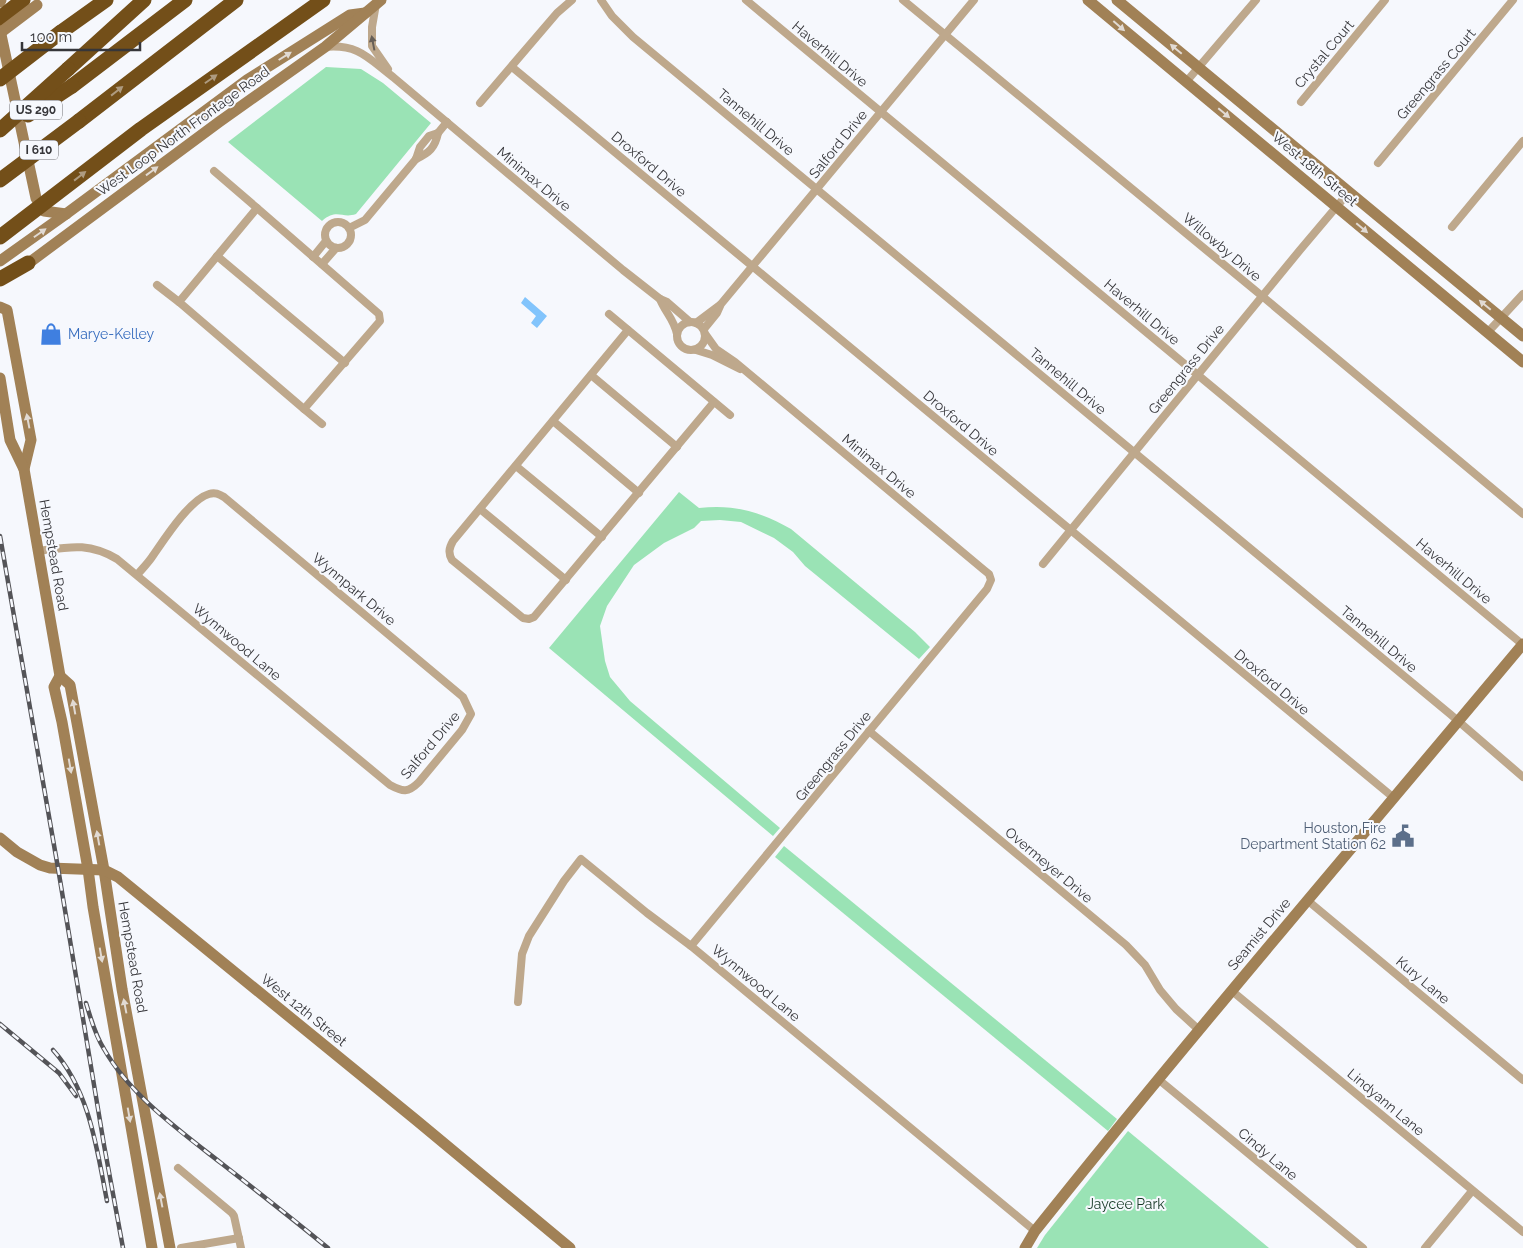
<svg xmlns="http://www.w3.org/2000/svg" width="1523" height="1248" font-family="Raleway,sans-serif">
<rect width="100%" height="100%" fill="#f6f8fd"/>
<g fill="#9ae3b5">
<path d="M326 67 361 69 383 83 431 123 356 214C342 219 337 208 322 221L228 142Z"/>
<path d="M679 492 699 508C735 504 760 512 791 529L915 632 930 647 919 659 805 566 793 552 774 538 741 522 720 520 701 521 694 528 664 543 634 565 607 606 600 626 605 661 610 677 630 701 780 828 773 836 549 648Z"/>
<path d="M784 846 1117 1119 1108 1131 775 857Z"/>
<path d="M1128 1131 1269 1248H1037L1045 1235Z"/>
</g>
<path fill="#82c4fc" d="M525 297 547 316 537 328 531 323 536 316 521 303Z"/>
<g fill="none" stroke-linecap="round" stroke-linejoin="round">
<g stroke="#bea88c" stroke-width="8">
<path d="M601 0 612 16 633 37 1450 714 1523 777"/>
<path d="M746 0 1522 644"/>
<path d="M903 0 1262 296 1523 514"/>
<path d="M376 4 372 27V46L388 69"/>
<path d="M325 47C359 44 368 58 393 77L623 270 660 299 667 302 690 322"/>
<path d="M512 67 1394 798"/>
<path d="M1186 82 1256 0"/>
<path d="M1301 102 1385 0"/>
<path d="M480 103 557 13 572 0"/>
<path d="M416 159C429 153 435 148 438 133"/>
<path d="M1378 163 1513 0"/>
<path d="M214 171 257 208"/>
<path d="M257 208 379 314 380 321 304 409 179 302Z"/>
<circle cx="338" cy="235" r="13"/>
<path d="M1452 227 1523 141"/>
<path d="M349 228 365 220 416 159 420 147 429 136 438 133 447 122"/>
<path d="M217 256 345 363"/>
<path d="M313 257 326 241"/>
<path d="M322 264 336 248"/>
<path d="M157 285 179 302"/>
<path d="M660 299C665 312 674 319 677 334"/>
<path d="M609 314 730 415"/>
<circle cx="691" cy="336" r="14"/>
<path d="M696 323 720 305"/>
<path d="M704 329 717 313 721 304 974 0"/>
<path d="M628 330 453 541C449 548 448 553 452 560L523 618 529 619 534 617 714 402"/>
<path d="M1488 332 1523 294"/>
<path d="M696 350 712 355 740 369"/>
<path d="M591 375 677 447"/>
<path d="M304 409 322 424"/>
<path d="M553 421 639 493"/>
<path d="M516 466 602 537"/>
<path d="M480 509 566 580"/>
<path d="M38 551C69 547 88 542 117 559L390 785C403 792 408 793 419 782L462 730 471 714 463 697 224 497C219 494 215 492 209 494 189 500 164 540 152 557 148 563 142 569 137 575"/>
<path d="M1043 564 1300 250 1349 192"/>
<path d="M869 731 1126 945 1145 965 1160 990 1176 1009 1199 1030"/>
<path d="M1307 900 1523 1080"/>
<path d="M691 946 987 589 991 580 989 574 984 570 735 362 716 349 706 335"/>
<path d="M1232 991 1523 1232"/>
<path d="M518 1002 522 954 529 936 564 881 581 859 647 913 691 946 1035 1231"/>
<path d="M1158 1079 1363 1248"/>
<path d="M178 1168 232 1213 234 1216 241 1248"/>
<path d="M181 1248 239 1238"/>
<path d="M1425 1248 1472 1191"/>
</g>
<g stroke="#a18156" stroke-width="11">
<path d="M1088 0 1523 362"/>
<path d="M1117 0 1523 336"/>
<path d="M0 2 1 0"/>
<path d="M0 30 36 198 44 211 66 214"/>
<path d="M0 261 66 214 247 80 350 15 365 13"/>
<path d="M22 268 219 122 325 47 381 0"/>
<path d="M0 307 7 310 31 440 24 469"/>
<path d="M0 378 10 440 24 469 60 676 54 687 62 722 88 869 93 907 152 1248"/>
<path d="M60 676 70 685 104 870 122 989 170 1248"/>
<path d="M0 838 17 852 40 865 50 868 104 870 118 877 416 1120 570 1248"/>
<path d="M1025 1248 1035 1231C1194 1032 1360 839 1523 644"/>
</g>
<g stroke="#734f19" stroke-width="15">
<path d="M0 18 23 0"/>
<path d="M61 32 106 0"/>
<path d="M68 69 144 0"/>
<path d="M72 86 185 0"/>
<path d="M79 121 236 0"/>
<path d="M0 279 28 263"/>
</g>
<defs>
<g id="rail">
<path d="M0 536 58 868 104 1145 123 1248"/>
<path d="M86 1003C91 1019 95 1035 104 1049 130 1095 180 1131 221 1163 257 1191 293 1219 328 1248"/>
<path d="M0 1024 59 1073 76 1096"/>
<path d="M53 1050C90 1091 97 1150 107 1201"/>
</g>
</defs>
<use href="#rail" stroke="#545458" stroke-width="4.5"/>
<use href="#rail" stroke="#f6f8fd" stroke-width="2.5" stroke-dasharray="8" stroke-linecap="butt"/>
<path stroke="#a18156" stroke-width="11" d="M0 33 37 5"/>
<g stroke="#734f19" stroke-width="15">
<path d="M0 79 61 32"/>
<path d="M28 115 72 86"/>
<path d="M0 130 68 69"/>
<path d="M0 180 79 121"/>
<path d="M0 237 141 129 323 0"/>
</g>
</g>
<defs><path id="oneway-solid" d="M-6-.8H1V-3.2L6.5 0L1 3.2V.8H-6Z" transform="scale(1.25)"/></defs>
<g fill="#e1dad3">
<use href="#oneway-solid" transform="translate(1119 26) rotate(41)"/>
<use href="#oneway-solid" transform="translate(1176 49) rotate(-140)"/>
<use href="#oneway-solid" transform="translate(285 56) rotate(-32)"/>
<use href="#oneway-solid" transform="translate(1224 113) rotate(40)"/>
<use href="#oneway-solid" transform="translate(152 171) rotate(-36)"/>
<use href="#oneway-solid" transform="translate(1362 228) rotate(40)"/>
<use href="#oneway-solid" transform="translate(40 233) rotate(-35)"/>
<use href="#oneway-solid" transform="translate(1485 305) rotate(-140)"/>
<use href="#oneway-solid" transform="translate(28 421) rotate(-101)"/>
<use href="#oneway-solid" transform="translate(74 707) rotate(-100)"/>
<use href="#oneway-solid" transform="translate(70 766) rotate(80)"/>
<use href="#oneway-solid" transform="translate(98 838) rotate(-100)"/>
<use href="#oneway-solid" transform="translate(101 955) rotate(80)"/>
<use href="#oneway-solid" transform="translate(125 1006) rotate(-101)"/>
<use href="#oneway-solid" transform="translate(129 1115) rotate(80)"/>
<use href="#oneway-solid" transform="translate(161 1200) rotate(-101)"/>
</g>
<use fill="#665e57" href="#oneway-solid" transform="translate(373 43) rotate(-101)"/>
<g fill="#ae9b80">
<use href="#oneway-solid" transform="translate(211 79) rotate(-35)"/>
<use href="#oneway-solid" transform="translate(117 91) rotate(-38)"/>
<use href="#oneway-solid" transform="translate(80 176) rotate(-38)"/>
</g>
<defs>
<symbol id="shop-bare" viewBox="-9 -9 18 18"><path d="M-5-2.5h2.3a2.7 3.5 0 0 1 5.4 0H5L5.5 6h-11ZM-1.5-2.5h3a1.5 2.3 0 0 0-3 0Z" fill="#3f7fe0" stroke="#f6f8fd" stroke-width="2.5" paint-order="stroke"/></symbol>
<symbol id="civic-bare" viewBox="-9 -9 18 18"><path d="M-.6-6.5H3V-4.5H.6V-3L4-1V1h2V6H-6V1h2V-1L-.6-3ZM-1.2 2.5V6h2.4V2.5Z" fill="#5c6f8a" stroke="#f6f8fd" stroke-width="2.5" paint-order="stroke"/></symbol>
</defs>
<g fill-rule="evenodd">
<use href="#shop-bare" x="35" y="318" width="32" height="32"/>
<use href="#civic-bare" x="1387" y="820" width="32" height="32"/>
</g>
<g text-anchor="middle" dominant-baseline="central" stroke-width="4" stroke-linejoin="round" paint-order="stroke">
<g fill="#f6f8fd" stroke="#707074" stroke-width="1">
<rect x="10" y="100.5" width="52" height="19" rx="4"/>
<rect x="20" y="140.5" width="38" height="19" rx="4"/>
</g>
<g font-size="12" font-weight="bold" fill="#36363a">
<text x="36" y="110">US 290</text>
<text x="39" y="150">I 610</text>
</g>
<g font-size="14" fill="#36363a" stroke="#f6f8fd">
<text transform="translate(830 54) rotate(40)">Haverhill Drive</text>
<text transform="translate(1324 54) rotate(-50)">Crystal Court</text>
<text transform="translate(1436 74) rotate(-50)">Greengrass Court</text>
<text transform="translate(756 122) rotate(40)">Tannehill Drive</text>
<text transform="translate(183 131) rotate(-36)">West Loop North Frontage Road</text>
<text transform="translate(838 144) rotate(-51)">Salford Drive</text>
<text transform="translate(649 164) rotate(40)">Droxford Drive</text>
<text transform="translate(1315 169) rotate(40)">West 18th Street</text>
<text transform="translate(534 179) rotate(40)">Minimax Drive</text>
<text transform="translate(1222 247) rotate(40)">Willowby Drive</text>
<text transform="translate(1142 312) rotate(40)">Haverhill Drive</text>
<text transform="translate(1186 369) rotate(-51)">Greengrass Drive</text>
<text transform="translate(1068 381) rotate(40)">Tannehill Drive</text>
<text transform="translate(961 423) rotate(40)">Droxford Drive</text>
<text transform="translate(879 466) rotate(40)">Minimax Drive</text>
<text transform="translate(54 555) rotate(80)">Hempstead Road</text>
<text transform="translate(1454 571) rotate(40)">Haverhill Drive</text>
<text transform="translate(354 589) rotate(40)">Wynnpark Drive</text>
<text transform="translate(1379 639) rotate(40)">Tannehill Drive</text>
<text transform="translate(237 642) rotate(40)">Wynnwood Lane</text>
<text transform="translate(1272 682) rotate(40)">Droxford Drive</text>
<text transform="translate(430 745) rotate(-50)">Salford Drive</text>
<text transform="translate(833 756) rotate(-51)">Greengrass Drive</text>
<text transform="translate(1049 865) rotate(40)">Overmeyer Drive</text>
<text transform="translate(1259 934) rotate(-50)">Seamist Drive</text>
<text transform="translate(133 957) rotate(80)">Hempstead Road</text>
<text transform="translate(1423 980) rotate(40)">Kury Lane</text>
<text transform="translate(756 983) rotate(40)">Wynnwood Lane</text>
<text transform="translate(304 1010) rotate(39)">West 12th Street</text>
<text transform="translate(1386 1102) rotate(40)">Lindyann Lane</text>
<text transform="translate(1268 1154) rotate(40)">Cindy Lane</text>
</g>
<g font-size="14" fill="#366cbe" stroke="#f6f8fd" text-anchor="start">
<text x="68" y="334">Marye-Kelley</text>
</g>
<g font-size="14" fill="#4e5e75" stroke="#f6f8fd" text-anchor="end">
<text x="1386" y="828">Houston Fire<tspan x="1386" dy="16">Department Station 62</tspan></text>
</g>
<g font-size="14" fill="#163925" stroke="#f6f8fd">
<text x="1126" y="1204">Jaycee Park</text>
</g>
</g>
<path d="M22 42v8h118v-8" fill="none" stroke="#36363a" stroke-width="2.5"/>
<text x="30" y="42" font-size="15" fill="#36363a" stroke="#f6f8fd" stroke-width="4" paint-order="stroke">100 m</text>
</svg>
